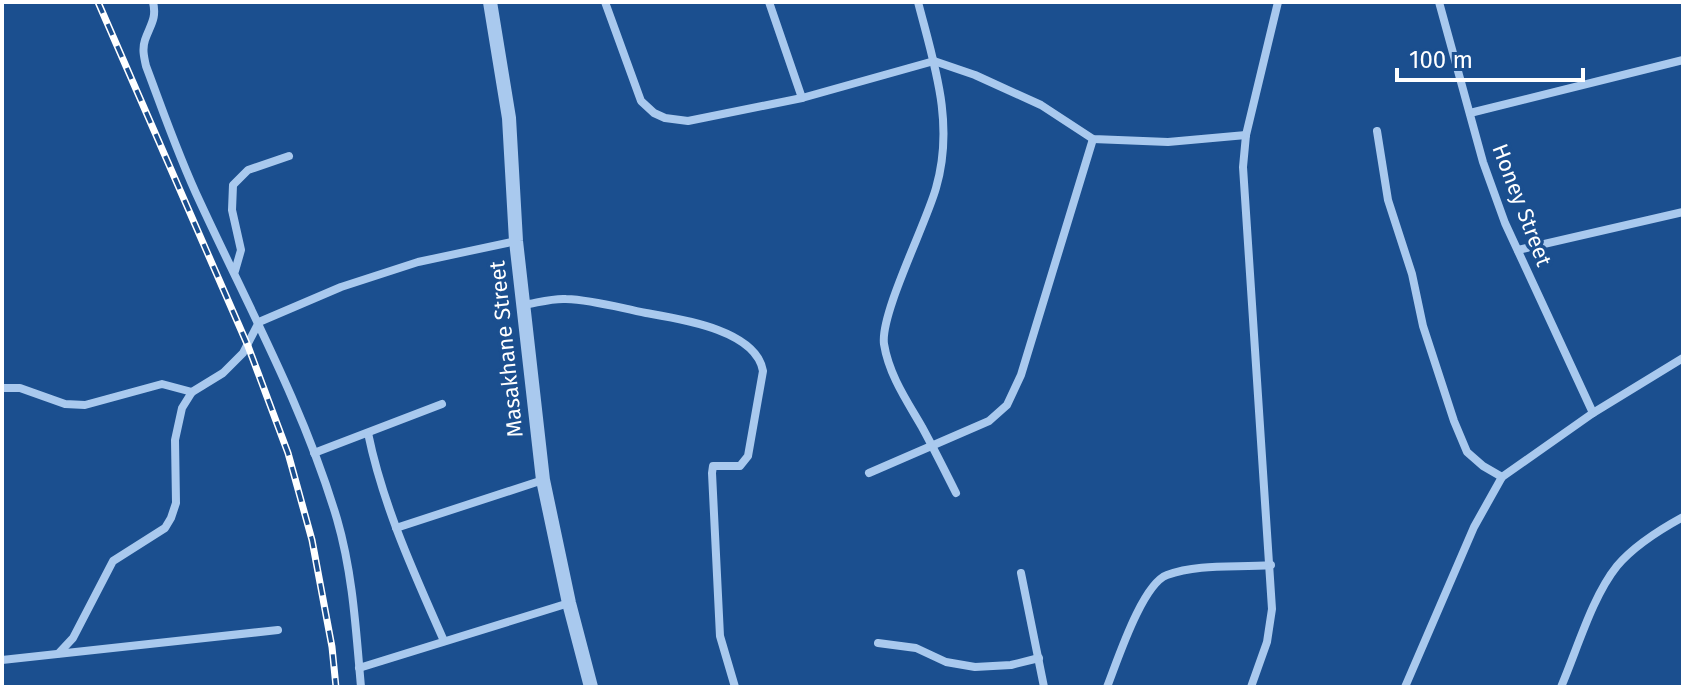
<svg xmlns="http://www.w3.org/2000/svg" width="1685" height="689" font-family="'Fira Sans',sans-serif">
<rect width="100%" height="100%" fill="#1b4f8f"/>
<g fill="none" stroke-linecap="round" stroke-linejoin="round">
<g stroke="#a9c9ee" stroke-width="8">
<path d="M153 2C157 19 150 25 145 40 142 49 144 57 146 66 163 111 179 158 200 202 248 306 304 408 337 519 353 574 356 631 361 687"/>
<path d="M605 2 641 101 654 113 665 118 688 121 802 98 934 61 975 75 1041 105 1093 139 1168 142 1246 135"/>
<path d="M769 2 802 98"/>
<path d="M918 2C934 64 955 123 936 188 926 224 880 314 884 344 889 375 907 401 922 427 934 449 945 471 956 493"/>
<path d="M1439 2 1483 162 1505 223 1593 413"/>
<path d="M1470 113 1683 60"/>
<path d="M1377 131 1388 200 1412 274 1423 326 1454 421 1467 452 1483 466 1502 477"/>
<path d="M1518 250 1683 212"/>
<path d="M235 271 241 250 232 210 233 185 248 170 289 156"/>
<path d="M523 305C537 303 552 298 566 299 594 300 620 308 646 313 681 319 756 330 763 371L748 456 740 466H713L712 473 720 636 735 687"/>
<path d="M2 388H20L65 404 85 405 162 384 192 392"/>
<path d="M368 433C383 506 414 573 444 641"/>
<path d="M314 453 442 404"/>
<path d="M869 473 989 421 1007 405 1021 375 1093 139"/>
<path d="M396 528 543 480"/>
<path d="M1021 573 1044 687"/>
<path d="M878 643 916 648 946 662 975 667 1011 665 1039 658"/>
<path d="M59 653 73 638 113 561 165 528 171 518 176 503 175 440 182 408 192 392 223 373 243 353 259 322 341 287 418 262 516 241"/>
<path d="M2 660 278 630"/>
<path d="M359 668 569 603"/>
<path d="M1107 687C1117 662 1142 584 1167 575 1199 563 1238 568 1271 565"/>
<path d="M1251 687 1267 642 1272 609 1243 167 1246 135 1278 2"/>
<path d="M1405 687 1474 527 1502 477 1593 413 1683 358"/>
<path d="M1561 687C1577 650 1592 597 1617 566 1633 547 1661 529 1683 517"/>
</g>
<path stroke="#a9c9ee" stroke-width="14" d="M490 2 509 118 516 241 543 480 569 603 591 687"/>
<defs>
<path id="rail" d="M98 2 248 346 288 453 312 540 332 647 336 687"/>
</defs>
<use href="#rail" stroke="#fff" stroke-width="7"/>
<use href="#rail" stroke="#1b4f8f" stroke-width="4" stroke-dasharray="12" stroke-linecap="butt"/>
</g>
<g text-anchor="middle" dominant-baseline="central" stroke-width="7" stroke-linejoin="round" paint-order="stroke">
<g font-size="22" fill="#fff" stroke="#1b4f8f">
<text transform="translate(1522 205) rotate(69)">Honey Street</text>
<text transform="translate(506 349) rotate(-96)">Masakhane Street</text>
</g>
</g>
<rect width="1685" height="689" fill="none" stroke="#ffffff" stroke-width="8"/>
<path d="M1397 68v12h186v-12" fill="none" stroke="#ffffff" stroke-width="4"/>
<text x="1409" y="68" font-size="24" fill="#ffffff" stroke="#1b4f8f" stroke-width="6" paint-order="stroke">100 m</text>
</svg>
